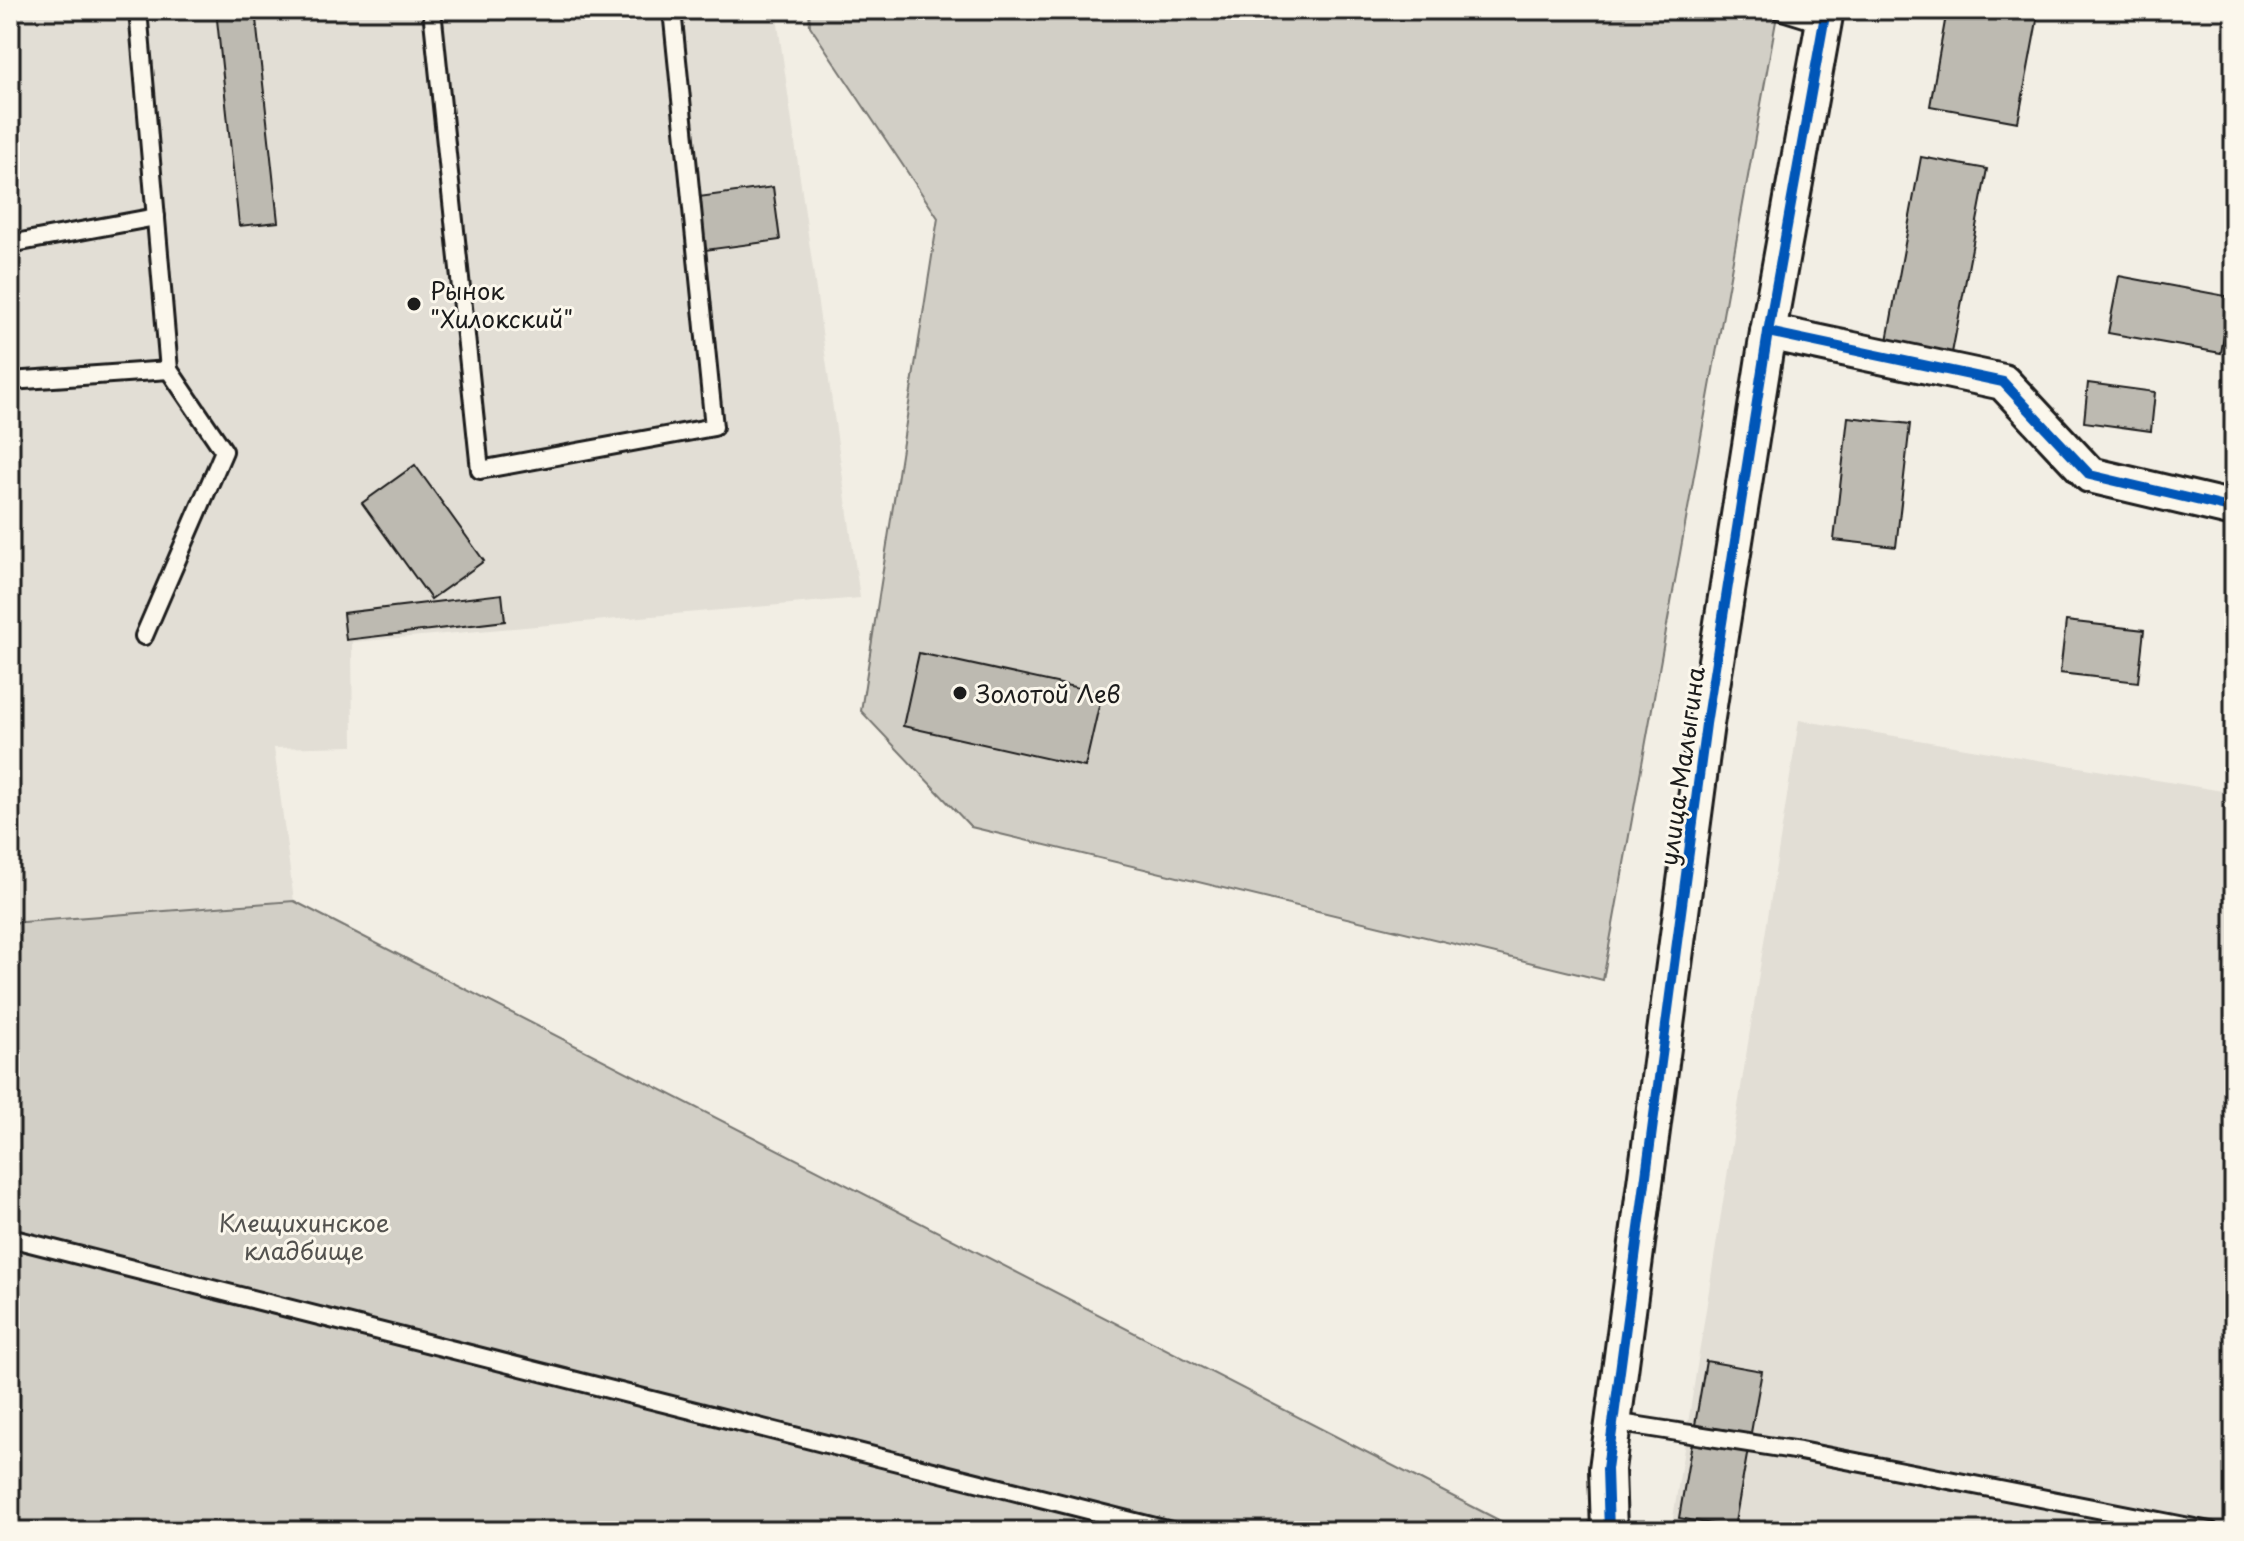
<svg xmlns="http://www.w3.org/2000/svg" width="2244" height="1541" font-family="'Playpen Sans',sans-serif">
<rect width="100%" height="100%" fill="#f2eee4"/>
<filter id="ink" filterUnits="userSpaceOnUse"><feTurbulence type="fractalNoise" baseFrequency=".0125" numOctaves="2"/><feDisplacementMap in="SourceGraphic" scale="16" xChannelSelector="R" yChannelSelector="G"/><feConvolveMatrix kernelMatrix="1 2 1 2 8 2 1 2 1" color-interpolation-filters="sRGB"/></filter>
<g filter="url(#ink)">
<g fill="#e2ded5">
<path d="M10 10H776L860 598 352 642 353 746 274 748 294 901 10 923Z"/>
<path d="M1799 720 2234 793V1531H1671Z"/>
</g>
<g fill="#d2cfc6" stroke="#777671" stroke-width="2">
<path d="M809 10H1778L1603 980 971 827 861 711 938 218 810 26Z"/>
<path d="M294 901 1520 1531H10V923Z"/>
</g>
<g fill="#bdbab1" stroke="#1c1c1c" stroke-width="2">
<path d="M216 10H255L278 222 239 226Z"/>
<path d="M1947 10H2039L2018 122 1930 106Z"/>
<path d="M1921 157 1987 169 1952 353 1887 341Z"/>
<path d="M773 187 780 240 698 251 691 198Z"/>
<path d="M2119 276 2231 297 2221 353 2108 333Z"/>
<path d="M2088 383 2155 392 2151 431 2084 422Z"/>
<path d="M1848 417 1910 424 1896 547 1834 540Z"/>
<path d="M415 465 484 561 431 599 362 503Z"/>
<path d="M502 594 505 621 346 640 343 613Z"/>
<path d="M2066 621 2144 630 2138 682 2060 673Z"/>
<path d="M919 653 1102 693 1085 767 903 726Z"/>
<path d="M1706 1361 1762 1371 1734 1528 1679 1518Z"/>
</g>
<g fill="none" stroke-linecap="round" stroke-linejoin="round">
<defs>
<g id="lane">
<path d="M138 10 169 370 224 451 144 636"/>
<path d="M432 10 480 470 714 427 672 10"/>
<path d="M1779 10 1824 24"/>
<path d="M10 244 156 217"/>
<path d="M10 381 169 370"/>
<path d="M10 1238 1171 1531"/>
<path d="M1614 1422 1800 1451 2210 1531"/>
</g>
<g id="street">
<path d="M1768 332 2003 382 2090 475 2234 509"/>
<path d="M1609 1531 1607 1469 1706 724 1768 332 1826 10"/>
</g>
</defs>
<use href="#lane" stroke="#1c1c1c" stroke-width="22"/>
<use href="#street" stroke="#1c1c1c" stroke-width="40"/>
<use href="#lane" stroke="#fbf7ec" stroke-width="16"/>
<use href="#street" stroke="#fbf7ec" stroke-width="34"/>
<defs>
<g id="cycleway">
<path d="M1768 332 2003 382 2090 475 2234 509"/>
<path d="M1609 1531 1607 1469 1706 724 1768 332 1826 10"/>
</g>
</defs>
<use href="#cycleway" stroke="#fbf7ec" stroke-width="15"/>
<use href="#cycleway" stroke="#0057b8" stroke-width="10"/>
</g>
</g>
<g fill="#1c1c1c" stroke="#fbf7ec" stroke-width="3">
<circle cx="414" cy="304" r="8"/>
<circle cx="960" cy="693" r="8"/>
</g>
<g text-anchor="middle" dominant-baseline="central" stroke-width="6" stroke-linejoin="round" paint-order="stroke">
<g font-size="24" fill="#1c1c1c" stroke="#fbf7ec" text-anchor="start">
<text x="430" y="290">Рынок<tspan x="430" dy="28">"Хилокский"</tspan></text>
<text x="976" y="693">Золотой Лев</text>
</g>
<g font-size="24" fill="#1c1c1c" stroke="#fbf7ec">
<text transform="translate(1681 766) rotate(-82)">улица Малыгина</text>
</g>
<g font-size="24" fill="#53524f" stroke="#fbf7ec">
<text x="304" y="1222">Клещихинское<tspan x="304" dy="28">кладбище</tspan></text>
</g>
</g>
<rect width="2244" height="1541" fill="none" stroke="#fbf7ec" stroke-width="40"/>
<rect x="20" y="20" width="2204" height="1501" fill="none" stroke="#1c1c1c" stroke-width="3" filter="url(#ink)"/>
</svg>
